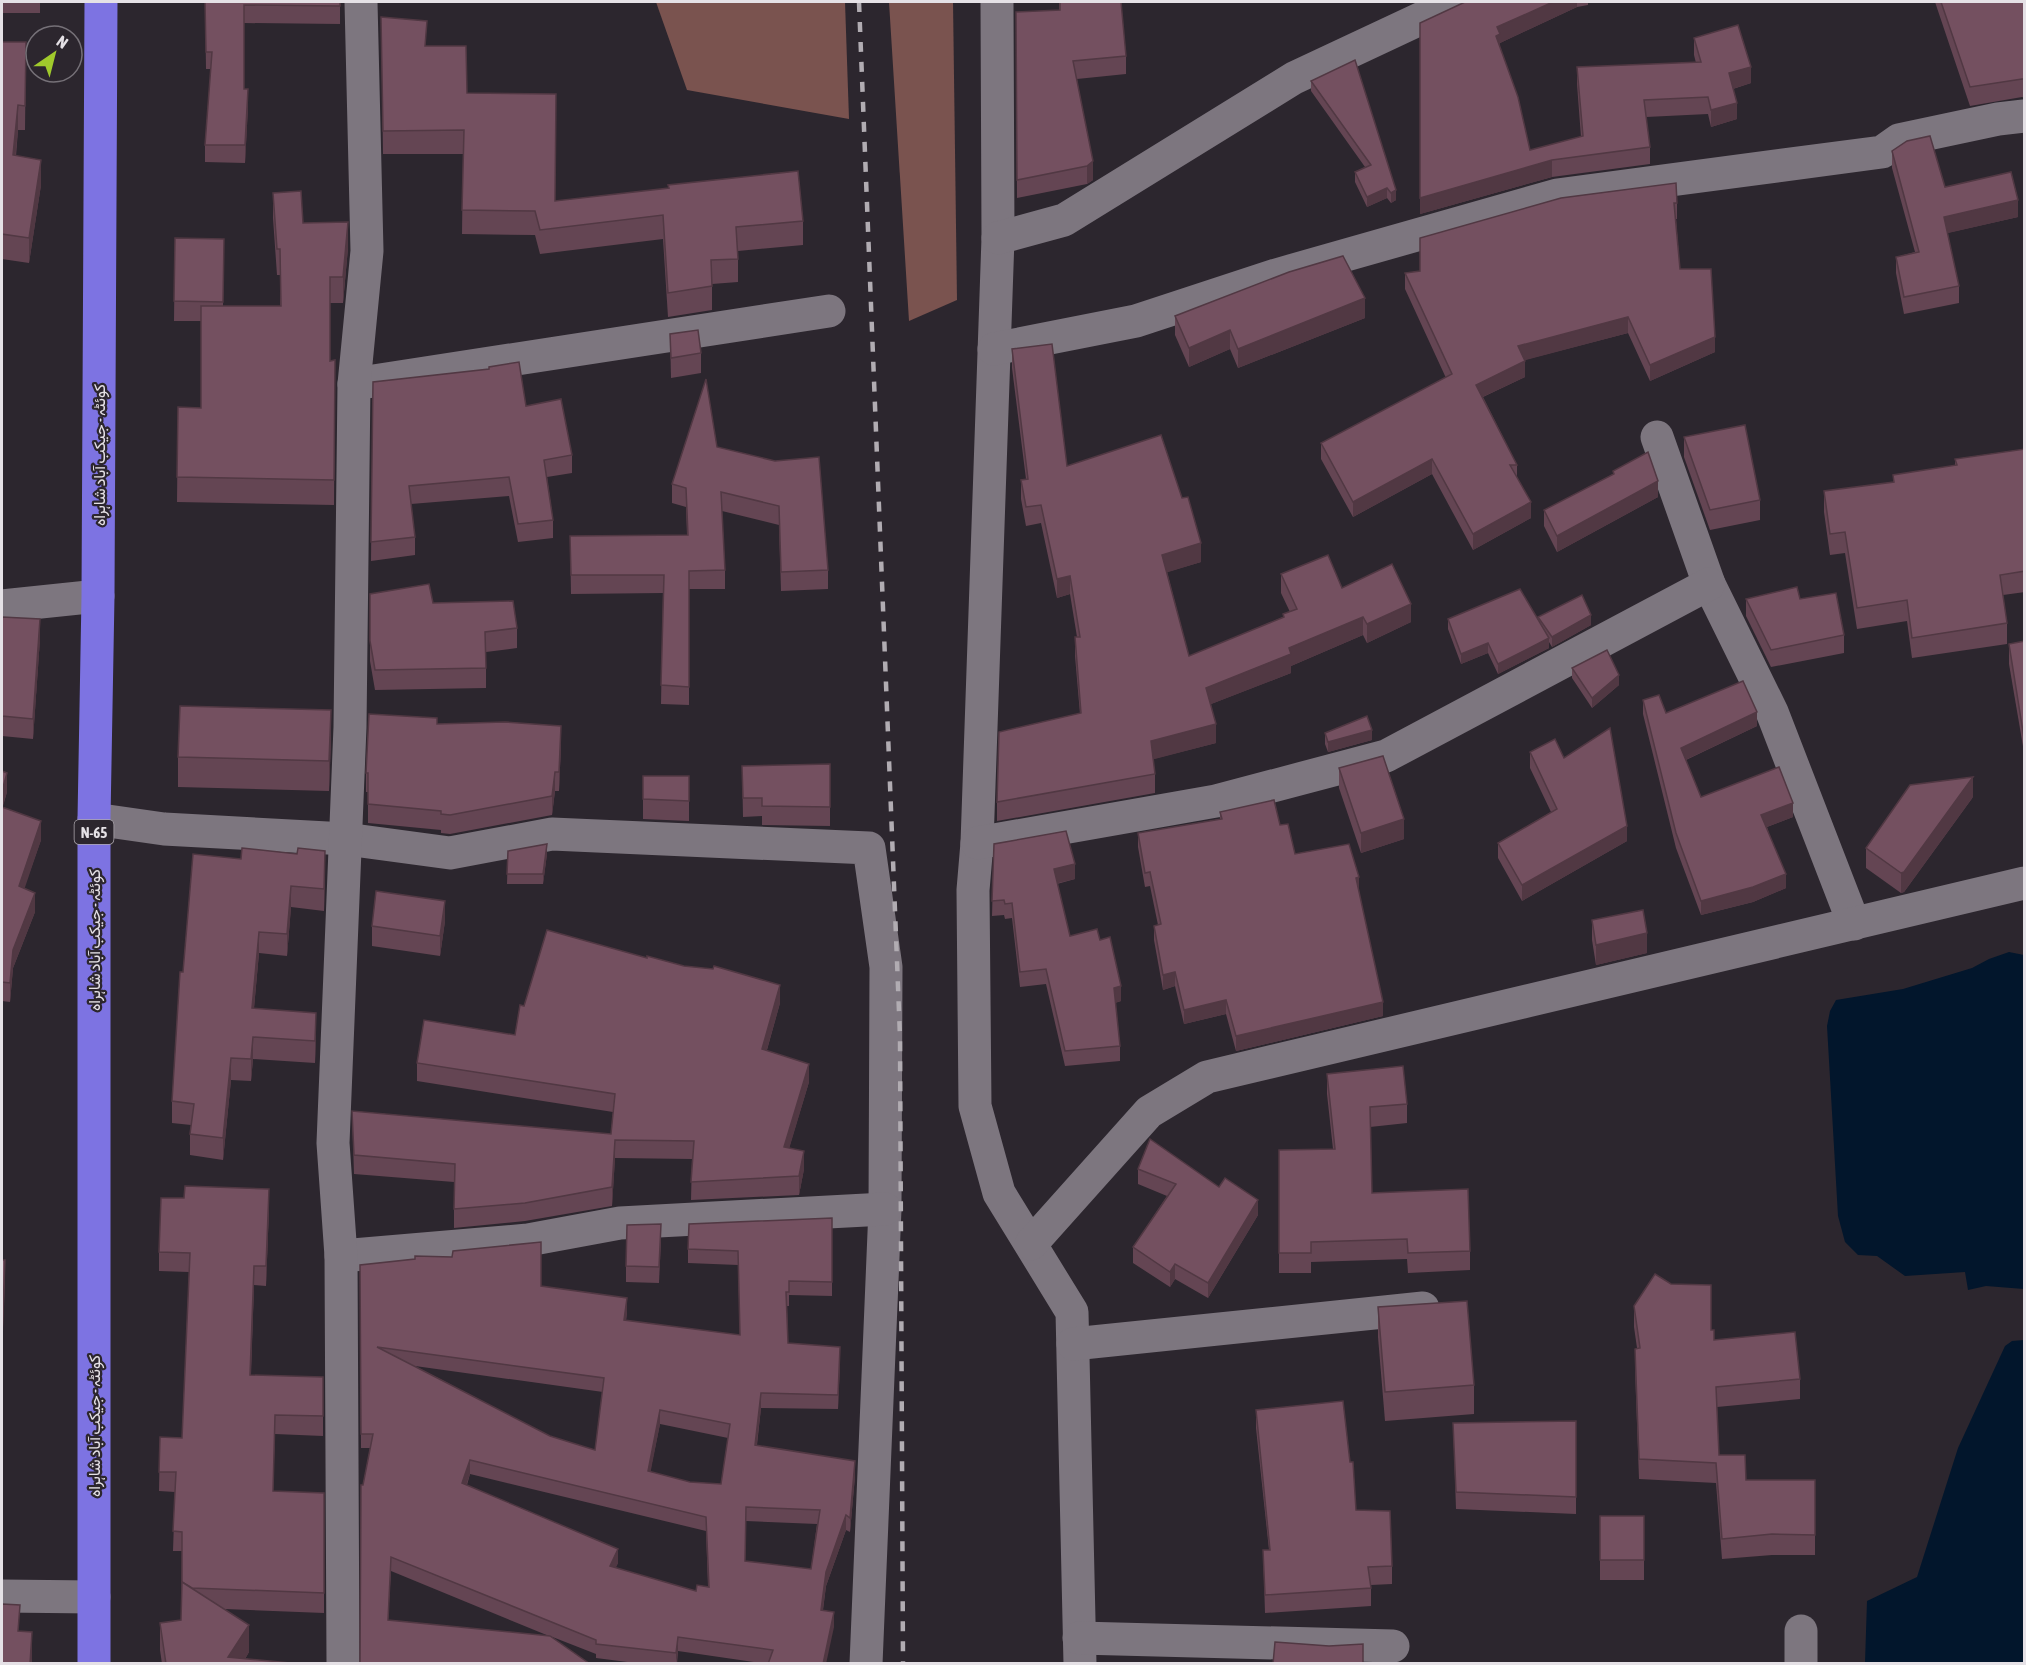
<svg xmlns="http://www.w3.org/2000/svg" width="2026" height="1665" font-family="'Asap Condensed',Vazirmatn,sans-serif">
<rect width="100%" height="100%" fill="#2c262e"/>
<g fill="#7a534f">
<path d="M656 2H845L849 119 687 90Z"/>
<path d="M889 2H953L957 300 909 321Z"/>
</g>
<g fill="#02162c">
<path d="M2009 952 2024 955V1289L1986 1286 1968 1290 1965 1272 1905 1276 1877 1256 1858 1255 1845 1242 1838 1216 1827 1026 1830 1011 1836 1000 1903 989 1972 968 1989 959Z"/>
<path d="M2024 1340V1663H1865L1867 1601 1917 1577 1958 1448 2005 1346 2012 1341Z"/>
</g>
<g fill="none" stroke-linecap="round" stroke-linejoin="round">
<g stroke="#7d767f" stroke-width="33">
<path d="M997 2 998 238 977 843 973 890 975 1106 999 1193 1072 1312 1080 1664"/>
<path d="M998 238 1064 220 1294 78 1456 2"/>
<path d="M994 349 1136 321 1276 275 1557 195 1882 152 1899 140 1998 119 2024 116"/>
<path d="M354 384 829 311"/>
<path d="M1657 437 1709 584 1772 712 1854 924"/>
<path d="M2 606 98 596"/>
<path d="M94 819 164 829 346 839 450 853 552 834 869 848 886 967 885 1209 866 1664"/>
<path d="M977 843 1216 801 1386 756 1709 584"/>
<path d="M1031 1244 1149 1112 1207 1077 2024 883"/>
<path d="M341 1256 528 1240 620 1223 885 1209"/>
<path d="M1073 1344 1423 1308"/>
<path d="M2 1596 94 1597"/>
<path d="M1801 1631V1664"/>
<path d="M1079 1638 1393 1646"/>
<path d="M343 1664 341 1256 333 1143 350 727 354 384 367 251 361 2"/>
</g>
<path stroke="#7d73e2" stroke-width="33" d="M94 1664V819L98 596 101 2"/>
<path stroke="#b1acb2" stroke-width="4.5" stroke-dasharray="10 10" stroke-linecap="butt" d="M859 2 900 1037 903 1664"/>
</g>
<g fill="#644553" fill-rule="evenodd">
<rect x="2" y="2" width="38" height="11"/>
<path d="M205 2H340V24L244 23V89L248 107 245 163 205 162V145L211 69H206Z"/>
<path d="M1059 2H1121L1126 56V74L1077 79 1093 180 1087 184 1017 198 1016 12 1059 11Z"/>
<path d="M1465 2H1588V5L1577 7 1500 43V48L1530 150 1581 137 1577 84V67L1696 63 1694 55V38L1751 83 1733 89 1737 119 1711 127 1708 114 1646 117 1650 147V164L1552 177 1420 214V23Z"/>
<path d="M1935 2H2025V98L2022 97 1970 106Z"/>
<path d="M381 17 426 46 467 93 555 201 803 221V245L738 251V282L712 284V310L668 317 663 239 540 254 535 235 462 234 463 154H383Z"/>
<path d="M2 42H26L25 130H18L16 156 41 185 29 263 2 259Z"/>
<path d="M1311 81 1396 200 1391 203 1387 198 1367 207 1355 182V172L1365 167 1311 91Z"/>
<path d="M1892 151 1945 187 2018 217 1947 233 1959 286V303L1904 314 1896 273V257L1915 252 1892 168Z"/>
<path d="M273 193 303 223 348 248 343 303H330V361L335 360 334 505 177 502 178 407 201 408V321H174L175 238 224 239 223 306H280V275H277L273 218Z"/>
<path d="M1677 203V219H1676L1680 269 1715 352 1650 381 1628 333 1524 360 1525 377 1483 397 1517 465V478L1531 518 1473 550 1432 474 1353 517 1321 459V443L1446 378 1405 289V273L1420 271V238Z"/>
<path d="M1175 316 1365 318 1238 368 1230 349 1189 367 1175 335Z"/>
<path d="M670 334 701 353V373L671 378Z"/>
<path d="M1012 349 1067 466 1201 562 1167 572 1189 656 1283 617V614L1290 612 1281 593V574L1342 588 1411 622 1367 643 1363 635 1291 666V673L1211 704 1216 743 1153 759 1155 774V793L997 821V802L1080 714 1075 656V637H1077L1070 594 1057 598 1041 523 1026 526 1021 499V480L1026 479 1012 368Z"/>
<path d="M373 382 526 406 572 455V473L547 477 553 520V538L518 542 509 496 411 504 415 537V555L371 561Z"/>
<path d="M1684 437 1760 500V520L1710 530 1684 457Z"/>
<path d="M717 447 775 461 828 570V589L781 591 779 525 722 511 725 570V589H689V705L661 704 663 593 571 594 570 536 687 535 686 507 672 503V484Z"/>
<path d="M2025 449V592L2003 595 2007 623V644L1912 658 1907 621 1857 629 1845 553 1830 555 1824 512V491L1893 482V475L1955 466V459Z"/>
<path d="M1613 471 1658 497 1557 552 1544 526V510L1613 474Z"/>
<path d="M370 594 433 603 517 628V648L486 652V688L375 690 370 661Z"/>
<path d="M1746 599H1800L1844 635V653L1771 667 1746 616Z"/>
<path d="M2 617 40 639 33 739 2 736Z"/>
<path d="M1538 617 1591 625 1552 647 1549 642V648L1498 674 1488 653 1461 664 1448 629V619L1538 620Z"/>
<path d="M2025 641V758L2009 664V644Z"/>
<path d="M1572 668 1619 685 1592 708 1572 678Z"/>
<path d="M1643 700 1666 713 1757 726 1686 760 1701 797 1793 817 1767 827 1786 888 1753 902 1701 915 1676 848 1643 714Z"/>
<path d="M437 724 561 745 559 791H555L552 815 450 834 441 833V830L368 823V792H366V773Z"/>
<path d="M1325 733 1372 740 1328 752 1325 744Z"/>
<path d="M331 740 329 791 178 787V757Z"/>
<path d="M1530 752 1564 758 1627 841 1522 901 1498 858V843L1551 812 1530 768Z"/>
<path d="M830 764V826L762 825V816L743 817 742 766Z"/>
<path d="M1339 768 1404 839 1361 853 1339 788Z"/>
<path d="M2 771 7 792 2 808 41 840 24 888 35 912 13 968 10 1002 2 1001Z"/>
<path d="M643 776H689V821L643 819Z"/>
<path d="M1973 797 1904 892 1901 893 1866 868V848Z"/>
<path d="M1220 812 1280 825 1295 854 1359 891 1383 1016 1236 1051 1226 1014 1184 1024 1175 986 1163 990 1154 940V926L1158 925 1150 886 1145 887 1138 847V833L1220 819Z"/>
<path d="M994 844 1075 879 1057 884 1070 936 1100 940 1121 1001 1115 1003 1120 1046V1061L1065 1066 1046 984 1020 987 1012 918 1005 919 1004 915 992 916Z"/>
<path d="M508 851 547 854 543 884H507Z"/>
<path d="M193 854 325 873 324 911 291 907 287 956 259 953 254 1008 316 1035 315 1063 253 1059 251 1081 231 1080 223 1160 190 1155V1134L191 1125 172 1123V1101Z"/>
<path d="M1592 920 1647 953 1596 965 1592 940Z"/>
<path d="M445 921 440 956 372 946V926Z"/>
<path d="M780 1003 767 1050 809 1082 789 1148 804 1169 799 1195 691 1200 692 1159 615 1158 612 1206 525 1221 454 1228V1182L354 1174 352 1111 611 1134 613 1112 417 1081V1063L515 1035 524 1006Z"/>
<path d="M1327 1074 1407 1104V1123L1370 1127 1372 1193 1470 1251V1270L1408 1273 1407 1259 1311 1262V1273H1279V1150L1333 1149 1327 1094Z"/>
<path d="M1138 1169 1258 1215 1208 1298 1175 1279 1170 1287 1133 1263V1247L1167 1196 1138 1184Z"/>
<path d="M269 1208 266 1286 254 1285 251 1375 323 1377V1436L275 1434 273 1491 324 1493V1613L225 1609 249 1652 245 1659 301 1664H162L160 1650V1623L181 1620 182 1551H173L175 1492 159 1491 160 1437 182 1438 189 1272 159 1271V1252Z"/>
<path d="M832 1218V1296L789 1295V1306H787L788 1343 840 1361 838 1409 761 1408 757 1445 855 1476 850 1532 846 1530 826 1586 823 1610 834 1627 768 1664 678 1651 677 1664H643L596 1658V1654L550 1636 360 1664 363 1485 370 1448H361L360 1265 541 1286 627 1312 626 1321 740 1335 738 1265 688 1263V1249ZM415 1366 603 1392 595 1450 550 1436ZM660 1424 728 1438 721 1484 690 1482 650 1472ZM470 1474 706 1531 708 1587 696 1591 615 1568 618 1563 467 1485ZM746 1521 817 1524 811 1569 745 1561ZM391 1571 549 1636 388 1620Z"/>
<path d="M661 1240 659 1283 626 1282V1266Z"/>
<path d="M1634 1306 1711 1330 1714 1340 1800 1379V1399L1717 1407 1719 1455 1746 1480H1815V1555H1772L1722 1559 1716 1483 1639 1479 1635 1369V1349L1637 1348 1634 1327Z"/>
<path d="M1378 1307 1474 1385V1414L1385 1421 1378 1337Z"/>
<path d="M1256 1410 1350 1462 1356 1510 1392 1566V1584L1371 1585V1606L1265 1613 1263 1550H1269L1256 1428Z"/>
<path d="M1576 1421V1514L1456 1509 1453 1423Z"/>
<rect x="1600" y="1516" width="44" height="64"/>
</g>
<g fill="#513843">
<path d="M1553 2H1577V7L1500 43V50L1496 36 1497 27Z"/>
<path d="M1751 67V83L1729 90V73Z"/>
<path d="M248 89V107L245 163V145Z"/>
<path d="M1737 103V119L1711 127V110Z"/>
<path d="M18 105V130L13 180V155Z"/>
<path d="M41 160V185L29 263V238Z"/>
<path d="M1552 160V177L1420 214V198Z"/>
<path d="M1093 161V180L1087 184V166Z"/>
<path d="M1387 188V198L1367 207V197Z"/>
<path d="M1396 190V200L1391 203V193Z"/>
<path d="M2018 200V217L1944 234V217Z"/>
<path d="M348 222V248L343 303V277Z"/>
<path d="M1365 298V318L1238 368V349Z"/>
<path d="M1628 317V333L1518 362V346Z"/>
<path d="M1230 330V349L1189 367V348Z"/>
<path d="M1715 337V352L1650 381V365Z"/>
<path d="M1525 361V377L1476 400V385Z"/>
<path d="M1432 459V474L1353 517V502Z"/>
<path d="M1658 481V497L1557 552V536Z"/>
<path d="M1531 502V518L1473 550V534Z"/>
<path d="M1201 543V562L1162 574V555Z"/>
<path d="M1070 576V594L1057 598V579Z"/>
<path d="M1411 604V622L1367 643V624Z"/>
<path d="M1591 615V625L1552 647V637Z"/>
<path d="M1363 617V635L1291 666V673L1206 706V688L1289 648Z"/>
<path d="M40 619V639L33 739V719Z"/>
<path d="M1549 638V648L1498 674V664Z"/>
<path d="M1488 643V653L1461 664V654Z"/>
<path d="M1619 675V685L1592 708V698Z"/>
<path d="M331 710V740L329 791V761Z"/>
<path d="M1757 712V726L1681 762V748Z"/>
<path d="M1216 724V743L1151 760V741Z"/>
<path d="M561 726V745L559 791V772Z"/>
<path d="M1372 730V740L1328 752V742Z"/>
<path d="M555 772V791L552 815V796Z"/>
<path d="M7 773V792L2 810V791Z"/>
<path d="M1973 777V797L1904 892 1901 893V873Z"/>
<path d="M1793 803V817L1761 829V815Z"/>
<path d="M1404 819V839L1361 853V833Z"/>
<path d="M41 821V840L19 905V886Z"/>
<path d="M1627 826V841L1522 901V885Z"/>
<path d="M547 844V854L543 884V874Z"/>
<path d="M325 851V873L324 911V889Z"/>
<path d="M1075 864V879L1054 884V869Z"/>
<path d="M1786 874V888L1753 902 1701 915V901Z"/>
<path d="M1359 877V891L1356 878Z"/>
<path d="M291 886V907L287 956V934Z"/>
<path d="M35 893V912L13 968 10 1002V983L13 950Z"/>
<path d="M445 901V921L440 956V936Z"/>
<path d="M259 932V953L252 1030V1008Z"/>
<path d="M1647 933V953L1596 965V945Z"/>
<path d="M1175 972V986L1163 990V975Z"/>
<path d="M780 985V1003L762 1067V1049Z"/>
<path d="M1121 986V1001L1114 1003V988Z"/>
<path d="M1226 1000V1014L1184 1024V1010Z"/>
<path d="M1383 1002V1016L1236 1051V1036Z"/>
<path d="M316 1013V1035L315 1063V1041Z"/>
<path d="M253 1037V1059L251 1081V1059Z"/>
<path d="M231 1058V1080L223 1160V1138Z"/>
<path d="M809 1064V1082L784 1166V1147Z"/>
<path d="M615 1140V1158L612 1206V1187Z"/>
<path d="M804 1151V1169L799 1195V1176Z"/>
<path d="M269 1189V1208L266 1286V1266Z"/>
<path d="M1258 1200V1215L1208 1298V1283Z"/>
<path d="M5 1260V1283L2 1357V1334Z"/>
<path d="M1175 1264V1279L1170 1287V1272Z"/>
<path d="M254 1266V1285L250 1394V1375Z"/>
<path d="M627 1298V1312L624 1335V1320Z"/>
<path d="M840 1347V1361L838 1409V1395Z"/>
<path d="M761 1393V1408L755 1459V1445Z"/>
<path d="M660 1410V1424L648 1485V1471Z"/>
<path d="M470 1460V1474L462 1497V1483Z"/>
<path d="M855 1461V1476L850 1532V1518Z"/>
<path d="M846 1515V1530L826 1586 821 1624V1610L826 1572Z"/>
<path d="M618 1549V1563L610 1581V1566Z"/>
<path d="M834 1612V1627L826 1664H823Z"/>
<path d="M249 1625V1652L242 1664 228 1657Z"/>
<path d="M32 1632V1664H30Z"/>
<path d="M678 1637V1651L676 1664V1653Z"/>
</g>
<g fill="#745060" stroke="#513843" stroke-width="1.5" fill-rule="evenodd">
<path d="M205 2H340V6L244 5V89H248L245 145H205L212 52H206Z"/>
<path d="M1060 2H1121L1126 56 1073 61 1093 161 1087 166 1017 180 1016 12 1060 10Z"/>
<path d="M1465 2H1553L1497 27 1500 34 1496 36 1518 97 1530 150 1583 136 1577 67 1701 62 1694 38 1738 25 1751 67 1729 73 1737 103 1711 110 1708 97 1644 100 1650 147 1552 160 1420 198V23Z"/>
<path d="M1941 2H2025V79H2022L1970 87Z"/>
<path d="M381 17 427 21 425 46H466L467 93 556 94 555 201 669 188 668 185 798 171 803 221 736 227 738 259 711 260 712 286 668 293 663 215 540 230 535 211 462 210 464 130 383 131Z"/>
<path d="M2 42H26L25 106 18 105 13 155 41 160 29 238 2 234Z"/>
<path d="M1355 60 1396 190 1391 193 1387 188 1367 197 1355 172 1371 165 1311 81Z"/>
<path d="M1930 136 1945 187 2011 172 2018 200 1944 217 1959 286 1904 297 1896 257 1919 252 1892 151 1907 141Z"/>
<path d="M1676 183 1677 203H1674L1680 269H1711L1715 337 1650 365 1628 317 1518 346 1525 361 1476 385 1517 465H1510L1531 502 1473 534 1432 459 1353 502 1321 443 1452 374 1405 273 1420 271V238L1561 198Z"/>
<path d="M301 191 303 223 348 222 343 277H330V361L335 360 334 480 177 477 178 407 201 408V306H281L280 249H277L273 193Z"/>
<path d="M175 238 224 239 223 302 174 301Z"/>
<path d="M1343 256 1365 298 1238 349 1230 330 1189 348 1175 316 1289 272Z"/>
<path d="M698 330 701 353 671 358 670 334Z"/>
<path d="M1052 344 1067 466 1161 435 1182 498 1188 497 1201 543 1162 555 1189 656 1284 617 1283 614 1297 609 1281 574 1328 555 1342 588 1392 564 1411 604 1367 624 1363 617 1289 648 1291 654 1206 688 1216 724 1151 741 1155 774 997 802 999 732 1081 713 1075 637H1080L1070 576 1057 579 1041 505 1026 507 1021 480 1028 479 1012 349Z"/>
<path d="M519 362 526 406 561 399 572 455 544 460 553 520 518 524 509 477 409 486 415 537 371 542 373 382 489 369V367Z"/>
<path d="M706 379 717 447 775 461 819 457 828 570 781 572 779 506 721 492 725 570 689 571V687L661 685 664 575H571L570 536 688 535 686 488 672 484Z"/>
<path d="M1745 425 1760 500 1710 510 1684 437Z"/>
<path d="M2025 449V571L2000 575 2007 623 1912 638 1907 600 1857 608 1845 532 1830 534 1824 491 1894 482 1893 475 1957 465 1955 459Z"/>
<path d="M1648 452 1658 481 1557 536 1544 510 1614 474 1613 471Z"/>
<path d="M429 584 433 603 513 601 517 628 485 632 486 668 375 670 370 641V594Z"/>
<path d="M1797 587 1800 599 1836 593 1844 635 1771 650 1746 599Z"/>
<path d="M1520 589 1549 638 1498 664 1488 643 1461 654 1448 619Z"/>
<path d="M1582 595 1591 615 1552 637 1538 617Z"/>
<path d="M2 617 40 619 33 719 2 716Z"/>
<path d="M2025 641V738H2024L2009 644Z"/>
<path d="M1607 650 1619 675 1592 698 1572 668Z"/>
<path d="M1743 681 1757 712 1681 748 1701 797 1779 767 1793 803 1761 815 1786 874 1753 887 1701 901 1676 833 1643 700 1659 695 1666 713Z"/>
<path d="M180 706 331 710 329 761 178 757Z"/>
<path d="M369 714 437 718V724L505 722 561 726 559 772H555L552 796 450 815 441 814V811L368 804V773H366Z"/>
<path d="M1367 716 1372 730 1328 742 1325 733Z"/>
<path d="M1610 728 1627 826 1522 885 1498 843 1557 809 1530 752 1555 739 1564 758Z"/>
<path d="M1383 756 1404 819 1361 833 1339 768Z"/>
<path d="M830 764V807L762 806V798H743L742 766Z"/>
<path d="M2 771 7 773 2 791Z"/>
<path d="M643 776H689V801L643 799Z"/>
<path d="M1973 777 1904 872 1901 873 1866 848 1910 785Z"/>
<path d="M1274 800 1280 825 1288 824 1295 854 1349 844 1359 877 1356 878 1383 1002 1236 1036 1226 1000 1184 1010 1175 972 1163 975 1154 926 1161 924 1150 872 1145 873 1138 833 1222 819 1220 812Z"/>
<path d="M2 807 41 821 19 886 35 893 13 950 10 983 2 982Z"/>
<path d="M1066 831 1075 864 1054 869 1070 936 1097 929 1100 940 1110 937 1121 986 1114 988 1120 1046 1065 1051 1046 969 1020 972 1012 903 1005 904 1004 900 992 901 994 844Z"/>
<path d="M547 844 543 874H507L508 851Z"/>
<path d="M242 848 297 854 298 848 325 851 324 889 291 886 287 934 259 932 252 1008 316 1013 315 1041 253 1037 251 1059 231 1058 223 1138 190 1134 194 1104 172 1101 180 972H183L193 854 241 859Z"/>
<path d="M376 891 445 901 440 936 372 926Z"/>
<path d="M1643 910 1647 933 1596 945 1592 920Z"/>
<path d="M547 930 647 958V956L684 966 713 969 714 966 780 985 762 1049 809 1064 784 1147 804 1151 799 1176 691 1182 694 1141 615 1140 612 1187 525 1203 454 1209 455 1164 354 1155 352 1111 611 1134 615 1094 417 1063 424 1020 515 1035 520 1005 524 1006Z"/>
<path d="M1403 1066 1407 1104 1370 1107 1372 1193 1468 1189 1470 1251 1408 1253 1407 1239 1311 1242V1253H1279V1150L1335 1149 1327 1074Z"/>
<path d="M1150 1139 1219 1187 1225 1178 1258 1200 1208 1283 1175 1264 1170 1272 1133 1247 1176 1184 1138 1169Z"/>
<path d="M185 1186 269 1189 266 1266H254L250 1375 323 1377V1416L275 1415 273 1491 324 1493V1593L192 1588 182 1582V1532L173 1531 176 1472H159L160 1437 182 1438 190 1253 159 1252 161 1198H184Z"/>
<path d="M832 1218V1282L789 1281V1292H786L788 1343 840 1347 838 1395 761 1393 755 1445 855 1461 850 1518 846 1515 826 1572 821 1610 834 1612 823 1664H768L773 1650 678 1637 676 1653 596 1644V1640L391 1557 388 1620 550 1636 590 1664H360L361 1485H363L373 1434H361L360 1265 415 1259V1256L452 1257 453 1251 541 1242V1286L627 1298 624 1320 740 1335 738 1251 688 1249 689 1224ZM377 1347 604 1378 595 1450 550 1436ZM660 1410 730 1424 721 1484 690 1482 648 1471ZM470 1460 706 1517 709 1587 697 1585 696 1591 610 1566 618 1549 462 1483ZM746 1507 820 1510 811 1569 745 1561Z"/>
<path d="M661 1224 659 1267 626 1266 627 1225Z"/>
<path d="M2 1260H5L2 1334Z"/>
<path d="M1655 1274 1671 1284 1711 1285V1330H1714V1340L1795 1332 1800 1379 1716 1387 1719 1455H1745L1746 1480H1815V1535L1772 1534 1722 1539 1716 1463 1639 1459 1635 1349 1640 1348 1634 1306Z"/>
<path d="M1467 1301 1474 1385 1385 1392 1378 1307Z"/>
<path d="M1343 1401 1350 1462H1353L1356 1510 1390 1511 1392 1566 1368 1567 1371 1588 1265 1595 1263 1550H1270L1256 1410Z"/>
<path d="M1576 1421V1497L1456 1492 1453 1423Z"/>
<rect x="1600" y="1516" width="44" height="44"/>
<path d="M182 1582 249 1625 228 1657 301 1664H166L160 1623 181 1620Z"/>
<path d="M2 1604 20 1605 18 1631 32 1632 30 1664H2Z"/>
<path d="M1275 1642 1329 1646 1363 1644V1664H1273Z"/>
</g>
<g text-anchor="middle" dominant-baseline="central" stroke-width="4.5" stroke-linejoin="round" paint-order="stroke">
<rect fill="#2c262e" stroke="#aea9af" stroke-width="1.5" x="74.5" y="820" width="39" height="24" rx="4.5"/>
<g font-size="15" font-weight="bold" fill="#e5e1e6">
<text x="94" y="832">N-65</text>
</g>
<g font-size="16" fill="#e5e1e6" stroke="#2c262e">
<text transform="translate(99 455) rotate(-90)">کوئٹہ - جیکب آباد شاہراہ</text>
<text transform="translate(94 940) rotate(-90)">کوئٹہ - جیکب آباد شاہراہ</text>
<text transform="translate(94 1426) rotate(-90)">کوئٹہ - جیکب آباد شاہراہ</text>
</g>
</g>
<rect width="2026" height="1665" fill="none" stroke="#e5e1e6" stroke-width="6"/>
<g transform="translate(54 54) rotate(35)"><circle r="28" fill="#2c262e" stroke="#767178" stroke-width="1.5"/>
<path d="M0-4.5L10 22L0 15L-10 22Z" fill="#a0ca2c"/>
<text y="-9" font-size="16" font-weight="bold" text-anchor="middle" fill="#e5e1e6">N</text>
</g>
</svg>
